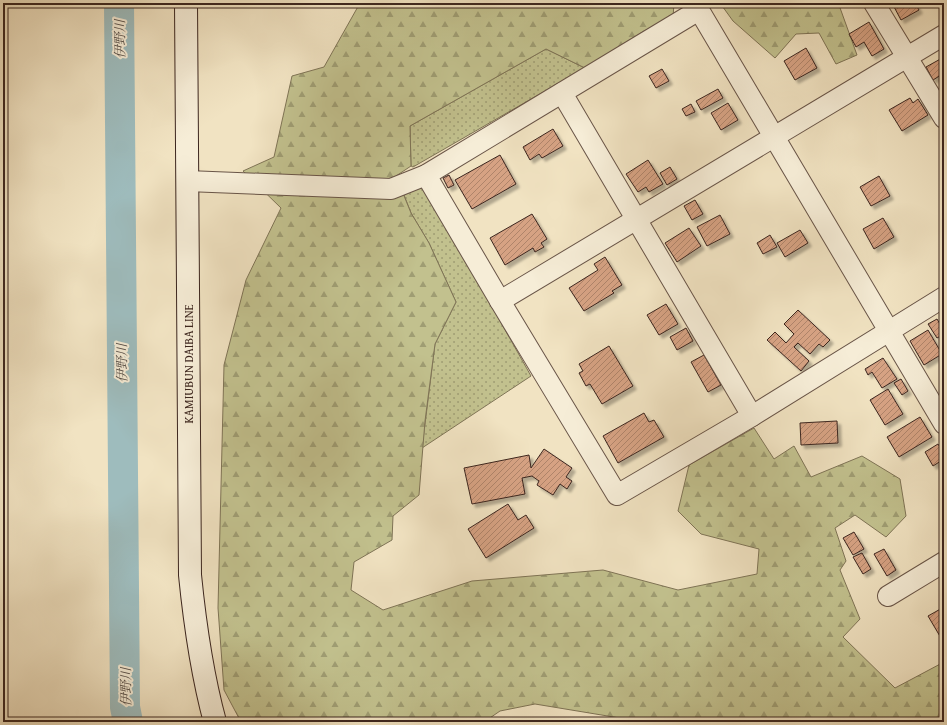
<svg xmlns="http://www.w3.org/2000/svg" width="947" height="725" font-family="'Gentium Book Plus','Noto Serif JP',serif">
<defs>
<pattern id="grass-dots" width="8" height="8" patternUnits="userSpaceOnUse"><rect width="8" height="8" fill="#c2c18e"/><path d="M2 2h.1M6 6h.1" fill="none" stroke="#9f9d73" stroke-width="1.8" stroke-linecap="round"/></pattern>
<pattern id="forest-firs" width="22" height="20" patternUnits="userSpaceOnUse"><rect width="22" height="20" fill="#c2c18e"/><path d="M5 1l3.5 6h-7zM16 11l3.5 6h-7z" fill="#9f9d73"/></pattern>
<pattern id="building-hatch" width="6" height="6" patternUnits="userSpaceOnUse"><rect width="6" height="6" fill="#d6a283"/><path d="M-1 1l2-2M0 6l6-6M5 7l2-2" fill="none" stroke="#af846b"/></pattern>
<filter id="shadow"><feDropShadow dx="3.5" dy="3.5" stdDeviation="1" flood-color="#0004"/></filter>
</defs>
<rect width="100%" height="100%" fill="#f1e3c2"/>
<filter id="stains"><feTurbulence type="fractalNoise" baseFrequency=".005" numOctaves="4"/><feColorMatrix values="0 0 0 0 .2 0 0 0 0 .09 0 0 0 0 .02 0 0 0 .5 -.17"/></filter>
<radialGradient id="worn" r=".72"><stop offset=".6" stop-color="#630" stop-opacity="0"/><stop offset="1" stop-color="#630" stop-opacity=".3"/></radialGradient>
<g fill="url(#grass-dots)" stroke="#7f7456">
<path d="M546 49 585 68 413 167 411 166 410 126Z"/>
<path d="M423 184 531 376 422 448 435 344 456 302 429 243 411 213 404 195Z"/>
</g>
<g fill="url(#forest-firs)" stroke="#7f7456">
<path d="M360 3H674L673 18 644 31 585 68 546 49 410 126 411 166 396 176 411 213 429 243 456 302 435 344 425 421 419 495 393 516 392 540 354 562 351 590 383 610 472 581 603 570 678 590 757 574 759 549 701 534 678 511 689 465 754 428 774 459 794 446 811 477 862 456 900 479 906 516 886 537 855 515 835 528 846 561 840 570 860 619 843 637 895 688 944 662V722H644L535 704 500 711 484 722H241L224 690 218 608 224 365 246 280 281 208 243 171 274 157 292 76 324 67Z"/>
<path d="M720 3H846L839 5 857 55 836 64 819 33 796 34 775 58 733 21Z"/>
</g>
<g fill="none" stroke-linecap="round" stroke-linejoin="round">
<path stroke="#9ebcbd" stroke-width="30" d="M119 3 125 707 128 722"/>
</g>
<g fill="url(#building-hatch)" stroke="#3c261f" filter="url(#shadow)">
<path d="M892 3H915L919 10 901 20Z"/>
<path d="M869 22 884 49 872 56 864 42 856 47 849 34Z"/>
<path d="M806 48 817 68 795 80 784 61Z"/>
<path d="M944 57V80L941 75 933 80 926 67Z"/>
<path d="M662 69 669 81 656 88 649 76Z"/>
<path d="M718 89 723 98 701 110 696 101Z"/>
<path d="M910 98 913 103 918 99 928 115 902 131 889 110Z"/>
<path d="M728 103 738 120 721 130 711 113Z"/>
<path d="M691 104 695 112 686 116 682 109Z"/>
<path d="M553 129 563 146 542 158 539 154 530 160 523 147Z"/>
<path d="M500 155 516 184 472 209 455 180Z"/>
<path d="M648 160 663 184 649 192 646 187 638 192 626 174Z"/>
<path d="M670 167 677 179 667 185 660 173Z"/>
<path d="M449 175 454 185 448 188 443 178Z"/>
<path d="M879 176 890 196 871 206 860 187Z"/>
<path d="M695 200 703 214 692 220 684 206Z"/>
<path d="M532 214 547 239 541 243 544 247 535 252 533 248 505 265 490 238Z"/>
<path d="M720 215 730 234 707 246 697 227Z"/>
<path d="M883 218 894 237 874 249 863 229Z"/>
<path d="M689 228 701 246 677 262 665 243Z"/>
<path d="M800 230 808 243 785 257 777 243Z"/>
<path d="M770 235 777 247 763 254 757 243Z"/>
<path d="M605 257 622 285 612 291 614 293 584 311 569 288 598 270 594 264Z"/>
<path d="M666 304 678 324 659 335 647 315Z"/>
<path d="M798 310 830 340 823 347 819 344 810 354 798 343 794 347 809 361 801 371 767 340 775 332 786 343 794 334 784 324Z"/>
<path d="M937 319 944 331V334L937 338 928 324Z"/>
<path d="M686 328 693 341 677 350 670 337Z"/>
<path d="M928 330 942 354 924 365 910 341Z"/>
<path d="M609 346 633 386 602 404 590 384 586 386 579 373 583 371 579 364Z"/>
<path d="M704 355 721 385 708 392 691 362Z"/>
<path d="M883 358 897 379 882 388 872 372 868 375 865 369Z"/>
<path d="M901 379 908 391 902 395 894 383Z"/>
<path d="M888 389 903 414 885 425 870 400Z"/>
<path d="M644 413 649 422 654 420 664 437 618 463 603 436Z"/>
<path d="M920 417 932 437 899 457 887 437Z"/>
<path d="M837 421 838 443 801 445 800 423Z"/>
<path d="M938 444 944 454V459L933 466 925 452Z"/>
<path d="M544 449 572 468 566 477 572 481 567 489 560 484 553 495 537 485 539 481 532 476 522 478 525 494 472 504 464 468 529 455 531 468Z"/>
<path d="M508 504 518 520 526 515 534 528 486 558 468 529Z"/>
<path d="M854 532 864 549 853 555 843 538Z"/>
<path d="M884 549 896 570 887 576 874 554Z"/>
<path d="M862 553 871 569 863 574 853 557Z"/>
<path d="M944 607V643L928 616Z"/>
</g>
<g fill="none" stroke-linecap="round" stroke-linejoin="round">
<defs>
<g id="minor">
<path d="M874 3 944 118"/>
<path d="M562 93 752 416"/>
<path d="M426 175 500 301 617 495 752 416 944 297"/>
<path d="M187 181 391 189 426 175 699 10 944 424"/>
<path d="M500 301 944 35"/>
<path d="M888 596 944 562"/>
</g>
<path id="secondary" d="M186 3 190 575C195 625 202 674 215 722"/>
</defs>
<use href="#minor" stroke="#695548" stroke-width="22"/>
<use href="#secondary" stroke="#3c261f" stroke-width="24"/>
<use href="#minor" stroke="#f6edd7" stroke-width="20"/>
<use href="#secondary" stroke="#f6edd7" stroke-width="22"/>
</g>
<g text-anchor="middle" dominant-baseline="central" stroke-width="4" stroke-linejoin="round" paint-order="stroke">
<g font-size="12" fill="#3c261f" stroke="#f6edd7">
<text transform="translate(188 364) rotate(-90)">KAMIUBUN DAIBA LINE</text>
</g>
<g font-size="13" font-style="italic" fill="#544c46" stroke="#f6edd7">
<text transform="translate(120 39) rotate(-91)">伊野川</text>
<text transform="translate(122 363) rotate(-91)">伊野川</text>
<text transform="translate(126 687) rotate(-91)">伊野川</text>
</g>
</g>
<rect width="947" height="725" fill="none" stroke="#f1e3c2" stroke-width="16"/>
<rect x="4" y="4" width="939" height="717" fill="none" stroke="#3c261f" stroke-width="2"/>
<rect x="8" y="8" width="931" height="709" fill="none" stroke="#3c261f"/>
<rect width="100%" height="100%" filter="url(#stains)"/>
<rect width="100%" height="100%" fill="url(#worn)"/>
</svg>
